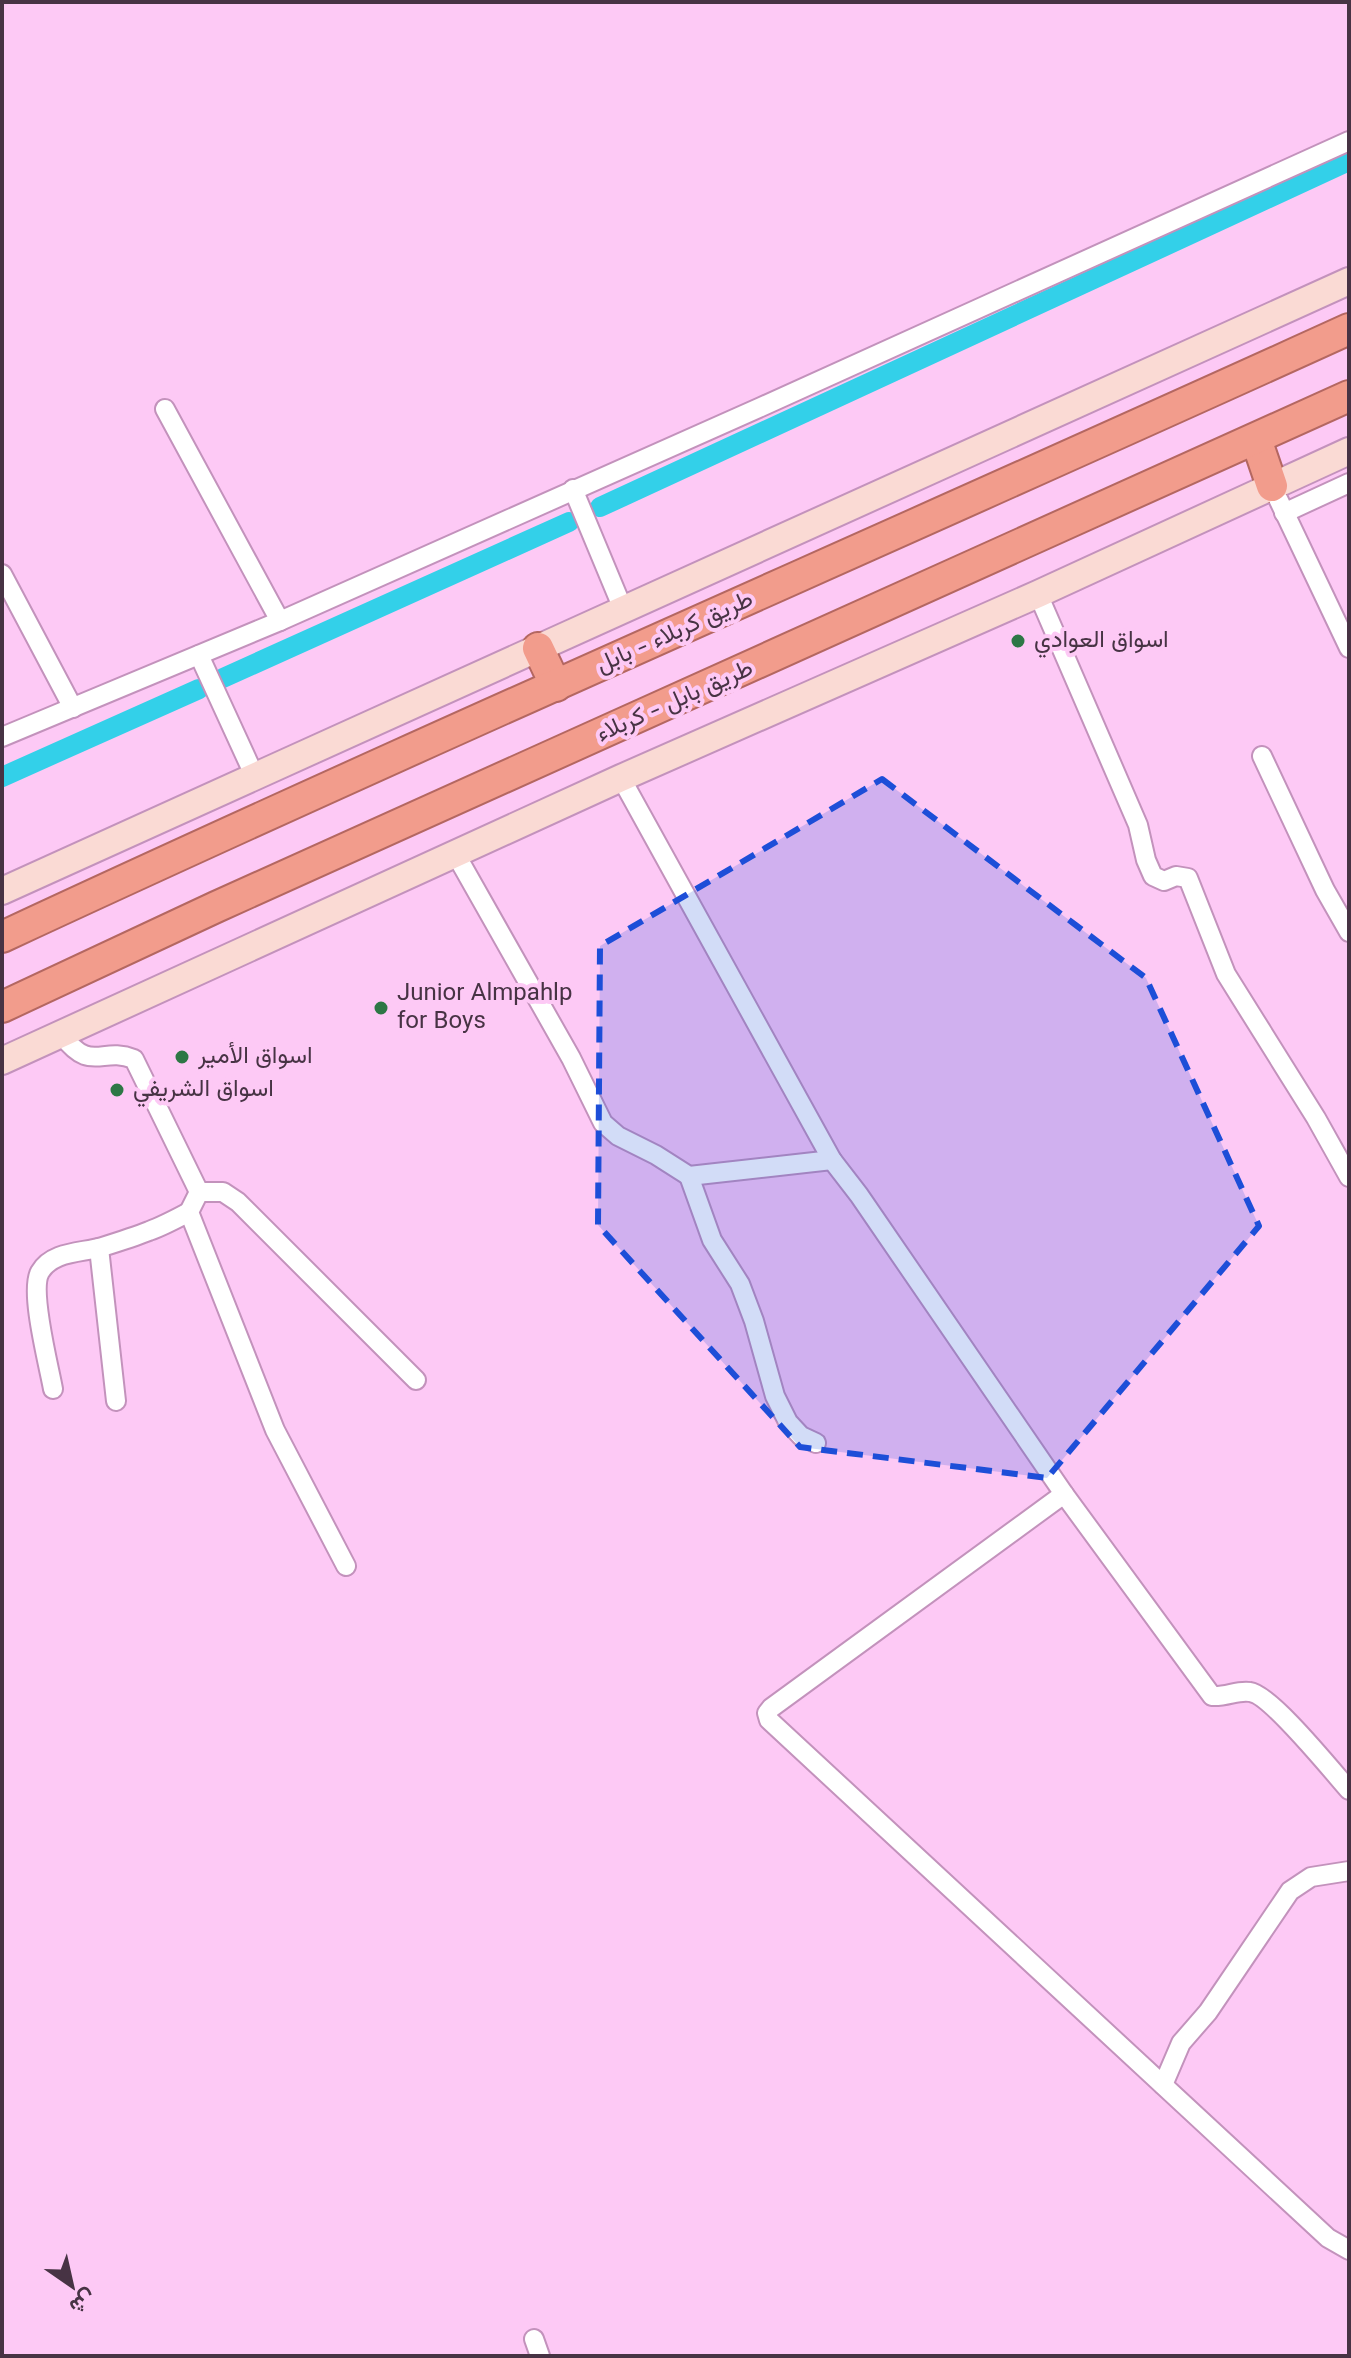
<svg xmlns="http://www.w3.org/2000/svg" width="1351" height="2358" font-family="Georgia,Vazirmatn,serif">
<rect width="100%" height="100%" fill="#fdc9f5"/>
<g fill="none" stroke-linecap="round" stroke-linejoin="round">
<g stroke="#33d0e9" stroke-width="20">
<path d="M600 507 1349 161"/>
<path d="M223 678 569 522"/>
<path d="M2 777 199 689"/>
</g>
<defs>
<g id="minor">
<path d="M165 409 280 621"/>
<path d="M1272 486 1349 648"/>
<path d="M573 489 623 609"/>
<path d="M1284 513 1349 483"/>
<path d="M2 574 73 708"/>
<path d="M1038 594 1138 825 1146 860 1153 876 1164 881 1176 876 1188 878 1226 974 1316 1118 1349 1177"/>
<path d="M199 655 255 777"/>
<path d="M2 737 280 621 761 407 1349 141"/>
<path d="M1262 756 1325 890 1349 932"/>
<path d="M621 778 832 1160 859 1195 1064 1494 1212 1696C1227 1697 1237 1690 1250 1692 1270 1694 1333 1772 1349 1790"/>
<path d="M455 853 571 1058 603 1123 618 1136 656 1155 689 1176 832 1160"/>
<path d="M62 1035C91 1074 101 1046 134 1059L199 1192"/>
<path d="M689 1176 712 1240 740 1284 754 1321 775 1396 788 1422 801 1436 816 1443"/>
<path d="M199 1192 189 1212 275 1430 346 1566"/>
<path d="M199 1192H223L238 1202 416 1380"/>
<path d="M99 1248 116 1401"/>
<path d="M53 1389C49 1366 29 1291 40 1272 52 1251 82 1253 102 1247 118 1242 134 1237 149 1231 163 1226 176 1219 189 1212"/>
<path d="M1064 1494 771 1708 767 1713 769 1720 1328 2238 1349 2250"/>
<path d="M1163 2085 1181 2043 1208 2012 1290 1891 1311 1877 1349 1871"/>
<path d="M534 2339 540 2356"/>
</g>
<g id="secondary">
<path d="M2 891 1349 281"/>
<path d="M2 1061 621 778 1038 594 1349 451"/>
</g>
<g id="trunk">
<path d="M1256 439 1272 486"/>
<path d="M538 648 556 686"/>
<path d="M2 937C449 729 901 533 1349 329"/>
<path d="M2 1007 216 907 1349 396"/>
</g>
</defs>
<use href="#minor" stroke="#c392bc" stroke-width="22"/>
<use href="#secondary" stroke="#c392bc" stroke-width="30"/>
<use href="#trunk" stroke="#b46761" stroke-width="34"/>
<use href="#minor" stroke="#fff" stroke-width="18"/>
<use href="#secondary" stroke="#fadad4" stroke-width="26"/>
<use href="#trunk" stroke="#f29c8c" stroke-width="30"/>
</g>
<path fill="#1d4ed8" fill-opacity="0.2" stroke="#1d4ed8" stroke-width="6" stroke-dasharray="16 10" stroke-linejoin="round" d="M882 779 1146 978 1259 1226 1047 1478 800 1447 598 1225 600 946Z"/>
<g fill="#2d7745" stroke="#fdc9f5" stroke-width="3">
<circle cx="1018" cy="641" r="8"/>
<circle cx="381" cy="1008" r="8"/>
<circle cx="182" cy="1057" r="8"/>
<circle cx="117" cy="1090" r="8"/>
</g>
<g text-anchor="middle" dominant-baseline="central" stroke-width="8" stroke-linejoin="round" paint-order="stroke">
<g font-size="24" fill="#473344" stroke="#fdc9f5">
<text transform="translate(675 633) rotate(-24)">طريق كربلاء - بابل</text>
<text transform="translate(675 702) rotate(-24)">طريق بابل - كربلاء</text>
</g>
<g font-size="24" fill="#473344" stroke="#fdc9f5" text-anchor="start">
<text x="1034" y="641">اسواق العوادي</text>
<text x="397" y="994">Junior Almpahlp<tspan x="397" dy="28">for Boys</tspan></text>
<text x="198" y="1057">اسواق الأمير</text>
<text x="133" y="1090">اسواق الشريفي</text>
</g>
</g>
<rect width="1351" height="2358" fill="none" stroke="#473344" stroke-width="8"/>
<g transform="translate(72 2286) rotate(146)" stroke="#fdc9f5" stroke-width="6" paint-order="stroke">
<path d="M0-6L14 30L0 20L-14 30Z" fill="#473344"/>
<text y="-12" font-size="22" font-weight="bold" text-anchor="middle" fill="#473344">ش</text>
</g>
</svg>
